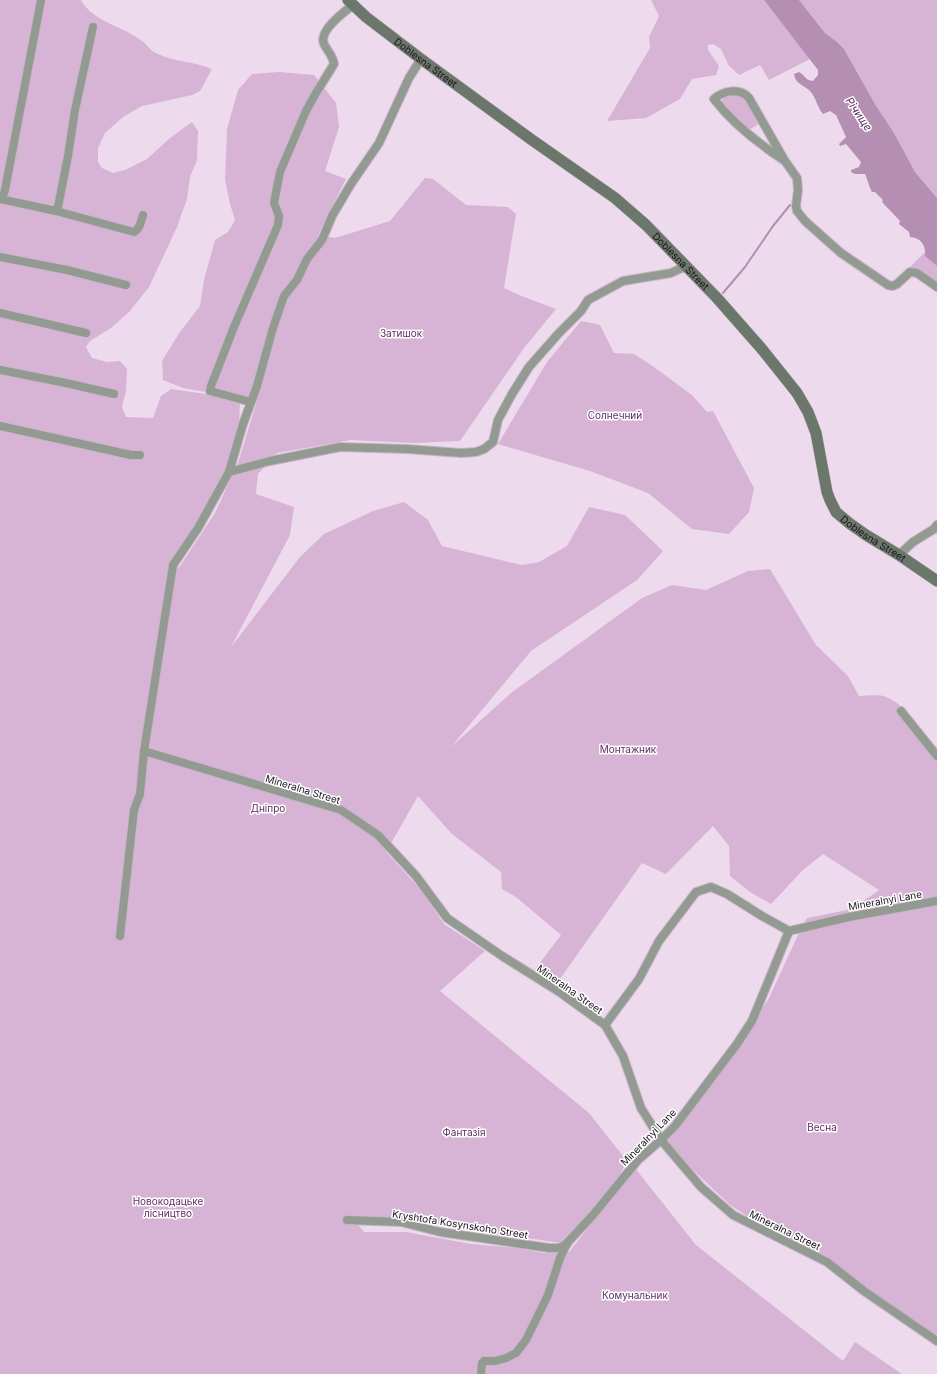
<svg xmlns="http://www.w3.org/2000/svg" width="937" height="1374" font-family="Inter,sans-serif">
<rect width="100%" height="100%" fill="#eedaed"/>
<g fill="#d7b3d6">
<path d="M0 0H81C93 22 123 26 142 41 147 44 150 51 156 53 173 62 194 61 212 69L200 91 192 95 142 106 123 117 105 133 98 148V162L102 168 113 173 125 170 147 159 169 139 192 122 198 131 197 160 190 177 187 199 177 227 149 287 129 312 111 328 90 341 86 347 92 358 107 362 120 361 127 369 126 391 122 407 126 417 153 418 161 396 171 389 206 394 240 402 239 422 225 472 198 524 180 547 178 569 215 513 238 463 257 401 183 388 163 380 162 361 180 332 200 306 204 280 215 240 228 232 235 220 230 204 225 180 227 129 238 90 252 74 279 72 314 75 336 103 339 127 325 171 346 179 318 235 335 238 390 221 425 178 433 179 466 205 508 207 516 214 504 288 519 295 556 309 524 348 460 441 413 443 351 440 277 453 258 474 256 494 294 507 290 535 231 647 300 557 324 534 373 511 404 502 428 520 442 546 522 565 539 562 567 546 589 507 625 515 663 551 637 580 531 651 451 747 511 693 642 598 672 585 706 590 748 571 770 569 816 645 848 676 859 696C867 696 879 694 886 697 904 703 926 735 937 750V1338L873 1295 815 1251 765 1228 730 1205 690 1167 666 1140 719 1075 769 998 798 935 807 918 852 909 879 890 823 854 803 870 771 904 750 892 730 876 729 846 713 826 666 874 642 863 555 986 533 972 561 935 516 897 502 889 501 872 452 834 418 796 386 852 422 891 444 924 485 951 440 991 589 1113 627 1161 614 1186 576 1231 560 1243 418 1221 353 1219 364 1232H406L471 1244 516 1248 544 1253 569 1252 635 1168 696 1245 843 1361 855 1342 902 1374H0Z"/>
<path d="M651 0H764L810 59 769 80 760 65 739 75 729 66 721 49 713 44 708 45V50L719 66 716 75 692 79 680 99 646 118 607 121 650 48 649 37 659 16Z"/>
<path d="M799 0H937V198L915 172 894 133 875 104 844 49 825 33Z"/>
<path d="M732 94 743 95 759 121V124L747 131 721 104 723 98Z"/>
<path d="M925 252V256L937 266V290L906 271Z"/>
<path d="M581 321 600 325 614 353 634 354 654 367 692 395 707 412 713 411 754 488 749 512 729 534 692 529 648 493 590 471 498 444 547 362Z"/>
</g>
<path fill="#b48eb3" d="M764 0H799L825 33 837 42 844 49 875 104 894 133 915 172 937 198V266L925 256C926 245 921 238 910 237L909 232 899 224 900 221 882 202 883 200 875 192H872C869 187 868 180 865 174H855L851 172V170L859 167 861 162 846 144 840 146 839 144 846 137 836 115 830 111 823 114C817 107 816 97 810 91 804 85 795 84 794 74L799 72 802 74 808 80 813 81 818 75V70Z"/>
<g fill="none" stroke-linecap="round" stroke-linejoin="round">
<path stroke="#b48eb3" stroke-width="2" d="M723 293 745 267 773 226 790 205"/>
<defs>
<g id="street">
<path d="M785 161C759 144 733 124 714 99 724 90 740 88 749 98L785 161 797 178 798 190 796 206 797 211 805 221 841 253 888 285 893 286 897 284 910 272 917 273 937 287"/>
<path d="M0 199 56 211 134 232C140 229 141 221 143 215"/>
<path d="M2 199 5 190 41 0"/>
<path d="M56 211 58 207 68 156 75 110 93 27"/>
<path d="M0 257 67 270 126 285"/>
<path d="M0 313 86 333"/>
<path d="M0 370 66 383 114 394"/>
<path d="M251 402 210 391 211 386 234 327 278 225 279 216 274 203 280 172 306 111 316 93 334 64C333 56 328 52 324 44 318 31 344 12 353 5"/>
<path d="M0 426 131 455H140"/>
<path d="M229 472 270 461 340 447 407 449 461 453 476 452 484 449 493 442 498 420 512 394 529 367 559 333 581 311 588 300 623 281 671 273 686 266"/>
<path d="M899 555 913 542 934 529 937 525"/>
<path d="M901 711 937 756"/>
<path d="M144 751 341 810 378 835 416 876 447 918 502 956 558 991 605 1025 623 1056 641 1108 661 1140 701 1187 733 1215 827 1262 864 1291 937 1341"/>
<path d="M120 936 134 810 140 794 144 751 173 565 198 528 229 472 243 424 257 386 273 328 284 296 297 280 307 259 322 240 332 216 351 184 379 143 409 78 421 59"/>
<path d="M605 1025 639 979 659 941 696 892 711 887 727 894 762 916 789 931 849 917 937 901"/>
<path d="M347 1220 401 1222 440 1232 549 1248H559L567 1244"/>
<path d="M481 1374 482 1363 484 1361H495L506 1358 516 1353 526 1340 548 1295 560 1258 567 1243 593 1215 638 1160 661 1140 675 1126 737 1044 752 1021 789 931"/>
</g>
<g id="secondary">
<path id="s1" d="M348 0 366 17 421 59 532 140 615 198 646 225 717 298 761 348 797 393 808 412 816 433 827 492 830 500 836 512 849 523 866 535 899 555 937 581"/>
</g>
</defs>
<use href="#street" stroke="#c8b6c7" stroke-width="10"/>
<use href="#secondary" stroke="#c8b6c7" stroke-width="12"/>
<use href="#street" stroke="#929a92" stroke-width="8"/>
<use href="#secondary" stroke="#6c776c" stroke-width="11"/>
</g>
<g text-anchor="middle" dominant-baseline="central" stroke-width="3" stroke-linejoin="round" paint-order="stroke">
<g font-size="10" fill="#191319" stroke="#fff">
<text stroke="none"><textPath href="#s1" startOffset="100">Doblesna Street</textPath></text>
<text stroke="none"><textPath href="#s1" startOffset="424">Doblesna Street</textPath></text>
<text stroke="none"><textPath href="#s1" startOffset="772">Doblesna Street</textPath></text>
<text transform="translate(303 789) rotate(17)">Mineralna Street</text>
<text transform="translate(885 900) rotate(-10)">Mineralnyi Lane</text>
<text transform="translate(570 989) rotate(35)">Mineralna Street</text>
<text transform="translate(648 1137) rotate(-46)">Mineralnyi Lane</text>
<text transform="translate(460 1224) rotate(9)">Kryshtofa Kosynskoho Street</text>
<text transform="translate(785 1230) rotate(26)">Mineralna Street</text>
</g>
<g font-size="10" fill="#5e2e5f" stroke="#fff">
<text x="401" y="333">Затишок</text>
<text x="615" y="415">Солнечний</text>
<text x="628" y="749">Монтажник</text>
<text x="268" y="808">Дніпро</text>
<text x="822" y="1127">Весна</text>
<text x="464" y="1132">Фантазія</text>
<text x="168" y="1201">Новокодацьке<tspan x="168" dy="12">лісництво</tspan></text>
<text x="635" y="1295">Комунальник</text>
</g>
<g font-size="11" font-style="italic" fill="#5d2c5d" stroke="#fff">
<text transform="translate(859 114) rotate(56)">Річище</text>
</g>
</g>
</svg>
